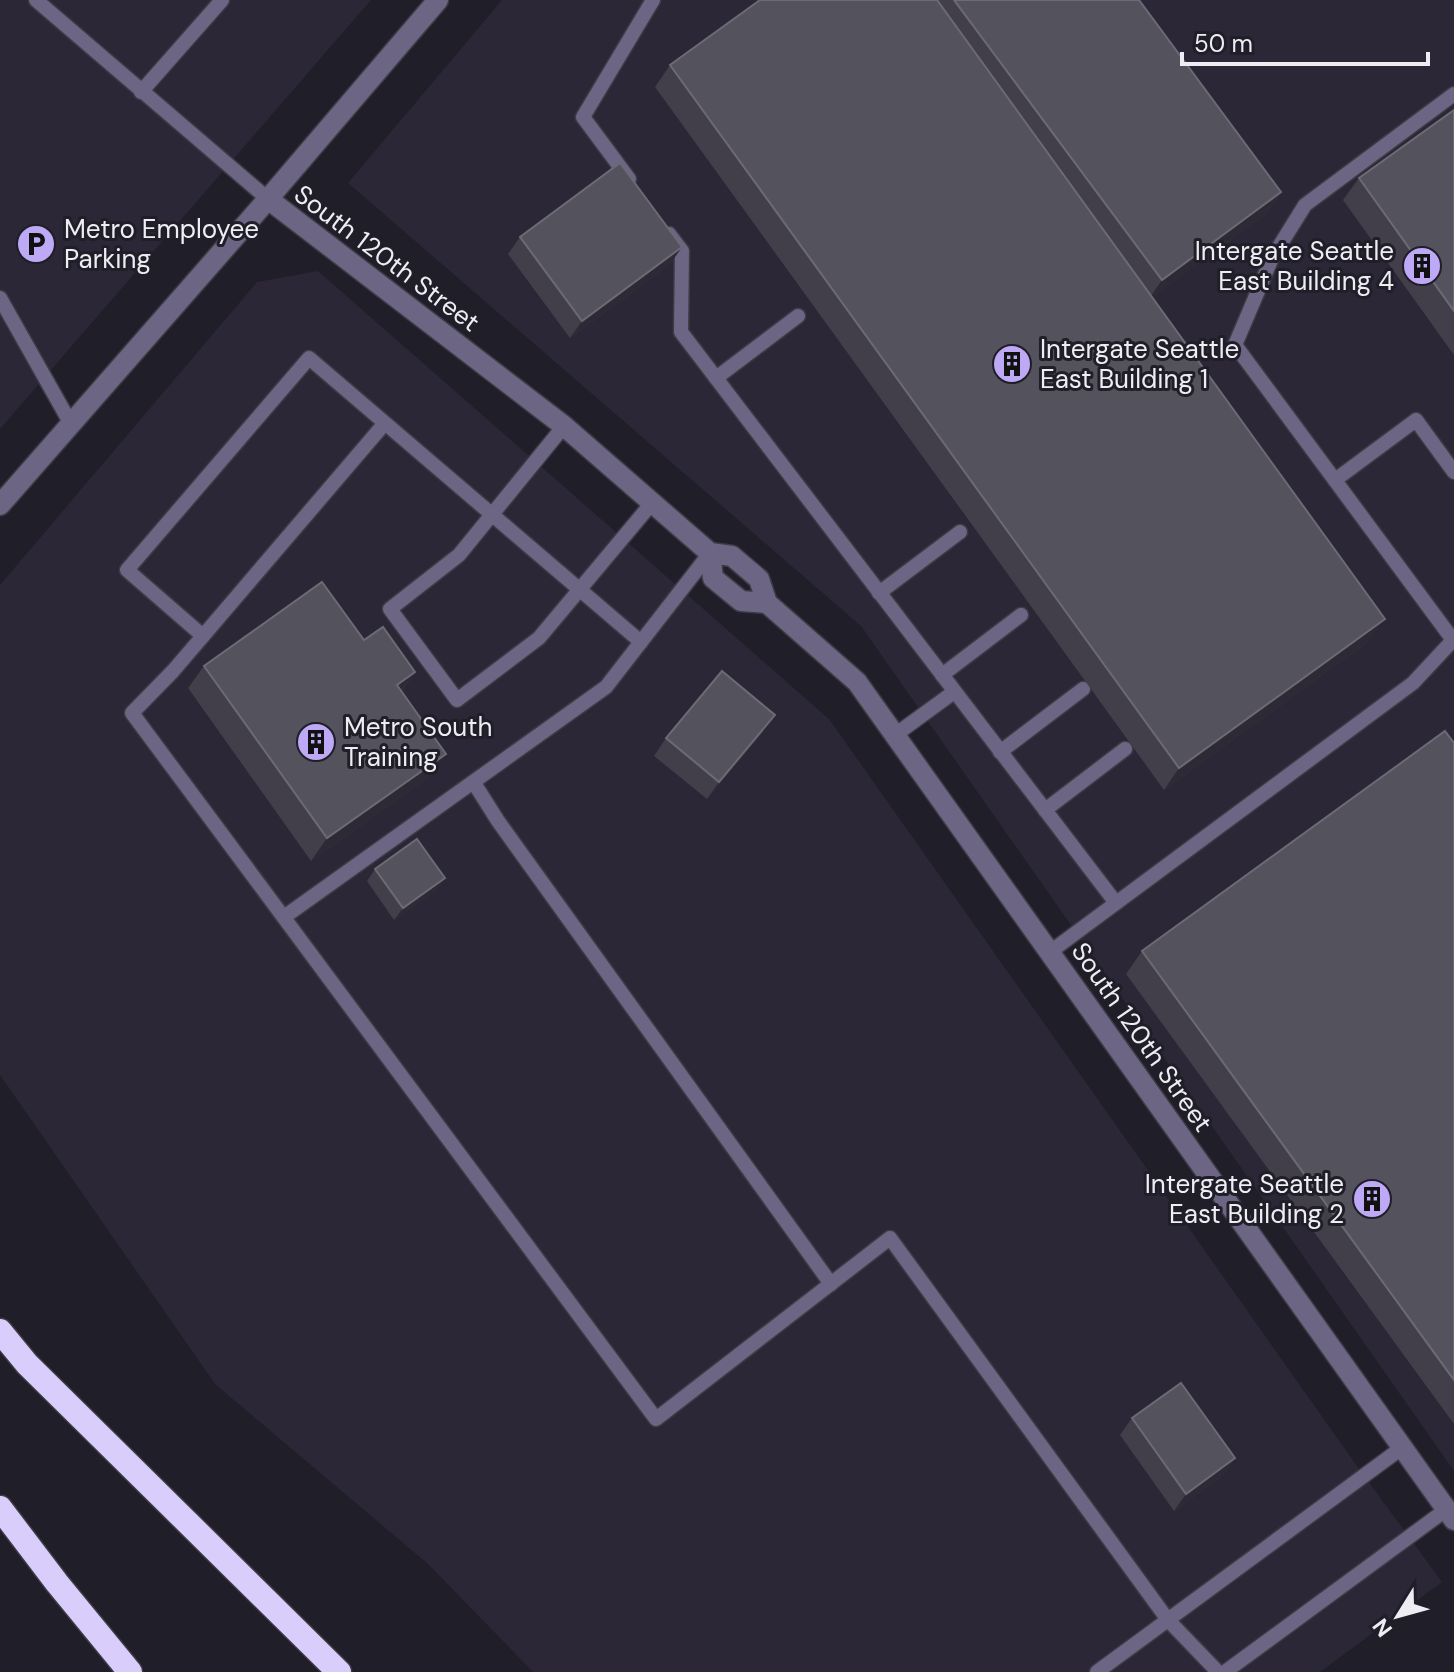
<svg xmlns="http://www.w3.org/2000/svg" width="1454" height="1672" font-family="'DM Sans',sans-serif">
<rect width="100%" height="100%" fill="#201e28"/>
<g fill="#2b2736">
<path d="M0 0H371L0 429Z"/>
<path d="M502 0H1454V1471L861 626 348 183Z"/>
<path d="M318 271 829 719 1357 1466 1442 1582 1320 1672H533L428 1564 215 1384 0 1075V585L257 282Z"/>
</g>
<g fill="none" stroke-linecap="round" stroke-linejoin="round">
<defs>
<g id="service">
<path d="M36 0 268 199"/>
<path d="M141 92 222 0"/>
<path d="M629 179 583 117 653 0"/>
<path d="M669 234 682 251 681 332 1116 903"/>
<path d="M0 298 71 424"/>
<path d="M716 378 798 316"/>
<path d="M385 423 203 636 127 570 309 358 641 642"/>
<path d="M564 426 459 555 390 609 457 700 539 638 652 503"/>
<path d="M1335 480 1416 420 1454 472"/>
<path d="M879 593 960 532"/>
<path d="M203 636 173 671 132 713 656 1419 890 1238 1168 1620 1218 1672"/>
<path d="M1453 640 1235 345 1272 258 1305 205 1454 94"/>
<path d="M942 675 1021 615"/>
<path d="M895 735 954 692"/>
<path d="M1000 752 1083 689"/>
<path d="M474 783 498 821 831 1284"/>
<path d="M1045 810 1125 749"/>
<path d="M284 917 606 687 710 553"/>
<path d="M1050 952 1413 683 1454 639"/>
<path d="M1097 1672 1403 1447"/>
<path d="M1225 1672 1447 1509"/>
</g>
<g id="minor">
<path d="M268 199 564 426 710 553 732 556 759 579 767 603 857 682 1454 1520"/>
<path d="M710 553 713 578 741 601 767 603"/>
</g>
<path id="tertiary" d="M0 505 268 199 438 0"/>
<g id="motorway">
<path d="M0 1331 27 1364 339 1672"/>
<path d="M0 1508 57 1583 130 1672"/>
</g>
</defs>
<use href="#service" stroke="#3d3b44" stroke-width="17"/>
<use href="#minor" stroke="#3d3b44" stroke-width="23"/>
<use href="#tertiary" stroke="#3d3b44" stroke-width="23"/>
<use href="#motorway" stroke="#3d3b44" stroke-width="27"/>
<use href="#service" stroke="#6d6584" stroke-width="14"/>
<use href="#minor" stroke="#6d6584" stroke-width="20"/>
<use href="#tertiary" stroke="#6d6584" stroke-width="20"/>
<use href="#motorway" stroke="#d8cdfb" stroke-width="24"/>
</g>
<g fill="#423f4a">
<path d="M760 0H1139L1281 192 1266 214 1152 298 1369 641 1164 790 655 87 670 65Z"/>
<path d="M1454 110V355L1343 200 1359 178Z"/>
<path d="M520 237 682 247 670 264 570 338 508 254Z"/>
<path d="M364 640 415 672 401 692 430 776 311 861 188 688 204 666Z"/>
<path d="M763 732 707 799 654 756 666 738Z"/>
<path d="M1454 743V1424L1126 974 1142 951Z"/>
<path d="M375 869 445 878 436 890 394 920 367 881Z"/>
<path d="M1132 1418 1235 1458 1223 1475 1174 1511 1120 1435Z"/>
</g>
<g fill="#2d2a35">
<path d="M1281 192 1266 214 1146 303 1162 280Z"/>
<path d="M682 247 670 264 570 338 582 321Z"/>
<path d="M1385 619 1369 641 1164 790 1179 768Z"/>
<path d="M415 672 399 694 397 685Z"/>
<path d="M775 715 763 732 707 799 719 782Z"/>
<path d="M446 754 430 776 311 861 327 838Z"/>
<path d="M445 878 436 890 394 920 403 908Z"/>
<path d="M1235 1458 1223 1475 1174 1511 1186 1494Z"/>
</g>
<g fill="#54525c" stroke="#6c6a74" stroke-width="2">
<path d="M760 0H937L1385 619 1179 768 670 65Z"/>
<path d="M954 0H1139L1281 192 1162 280Z"/>
<path d="M1454 110V311L1359 178Z"/>
<path d="M620 163 682 247 582 321 520 237Z"/>
<path d="M322 582 364 640 383 627 415 672 397 685 446 754 327 838 204 666Z"/>
<path d="M722 671 775 715 719 782 666 738Z"/>
<path d="M1445 731 1454 743V1380L1142 951Z"/>
<path d="M417 839 445 878 403 908 375 869Z"/>
<path d="M1181 1383 1235 1458 1186 1494 1132 1418Z"/>
</g>
<defs>
<symbol id="parking-disc" viewBox="-11 -11 22 22"><circle r="9.5" fill="#bda9f5" stroke="#201e28"/><path d="M-3.5-5.5H1a3.5 3.5 0 0 1 0 7H-1V5.5H-3.5ZM-1-3.4V-.6H.8a1.4 1.4 0 0 0 0-2.8Z" fill="#111"/></symbol>
<symbol id="building-disc" viewBox="-11 -11 22 22"><circle r="9.5" fill="#bda9f5" stroke="#201e28"/><path d="M-4-6H4V6H1V3H-1V6H-4ZM-2.5-4.3h1.7v1.8h-1.7ZM.8-4.3h1.7v1.8H.8ZM-2.5-1h1.7V.8h-1.7ZM.8-1h1.7V.8H.8Z" fill="#111"/></symbol>
</defs>
<g fill-rule="evenodd">
<use href="#parking-disc" x="14" y="222" width="44" height="44"/>
<use href="#building-disc" x="1400" y="244" width="44" height="44"/>
<use href="#building-disc" x="990" y="342" width="44" height="44"/>
<use href="#building-disc" x="294" y="720" width="44" height="44"/>
<use href="#building-disc" x="1350" y="1177" width="44" height="44"/>
</g>
<g text-anchor="middle" dominant-baseline="central" stroke-width="6" stroke-linejoin="round" paint-order="stroke">
<g font-size="26" fill="#eeedf3" stroke="#201e28" text-anchor="start">
<text x="64" y="229">Metro Employee<tspan x="64" dy="30">Parking</tspan></text>
<text x="1394" y="251" text-anchor="end">Intergate Seattle<tspan x="1394" dy="30">East Building 4</tspan></text>
<text x="1040" y="349">Intergate Seattle<tspan x="1040" dy="30">East Building 1</tspan></text>
<text x="344" y="727">Metro South<tspan x="344" dy="30">Training</tspan></text>
<text x="1344" y="1184" text-anchor="end">Intergate Seattle<tspan x="1344" dy="30">East Building 2</tspan></text>
</g>
<g font-size="26" fill="#eeedf3" stroke="#201e28">
<text transform="translate(387 258) rotate(37)">South 120th Street</text>
<text transform="translate(1142 1037) rotate(55)">South 120th Street</text>
</g>
</g>
<g transform="translate(1398 1616) rotate(233)" stroke="#201e28" stroke-width="6" paint-order="stroke">
<path d="M0-6L14 30L0 20L-14 30Z" fill="#eeedf3"/>
<text y="-12" font-size="22" font-weight="bold" text-anchor="middle" fill="#eeedf3">N</text>
</g>
<path d="M1182 52v12h246v-12" fill="none" stroke="#eeedf3" stroke-width="4"/>
<text x="1194" y="52" font-size="24" fill="#eeedf3" stroke="#201e28" stroke-width="6" paint-order="stroke">50 m</text>
</svg>
